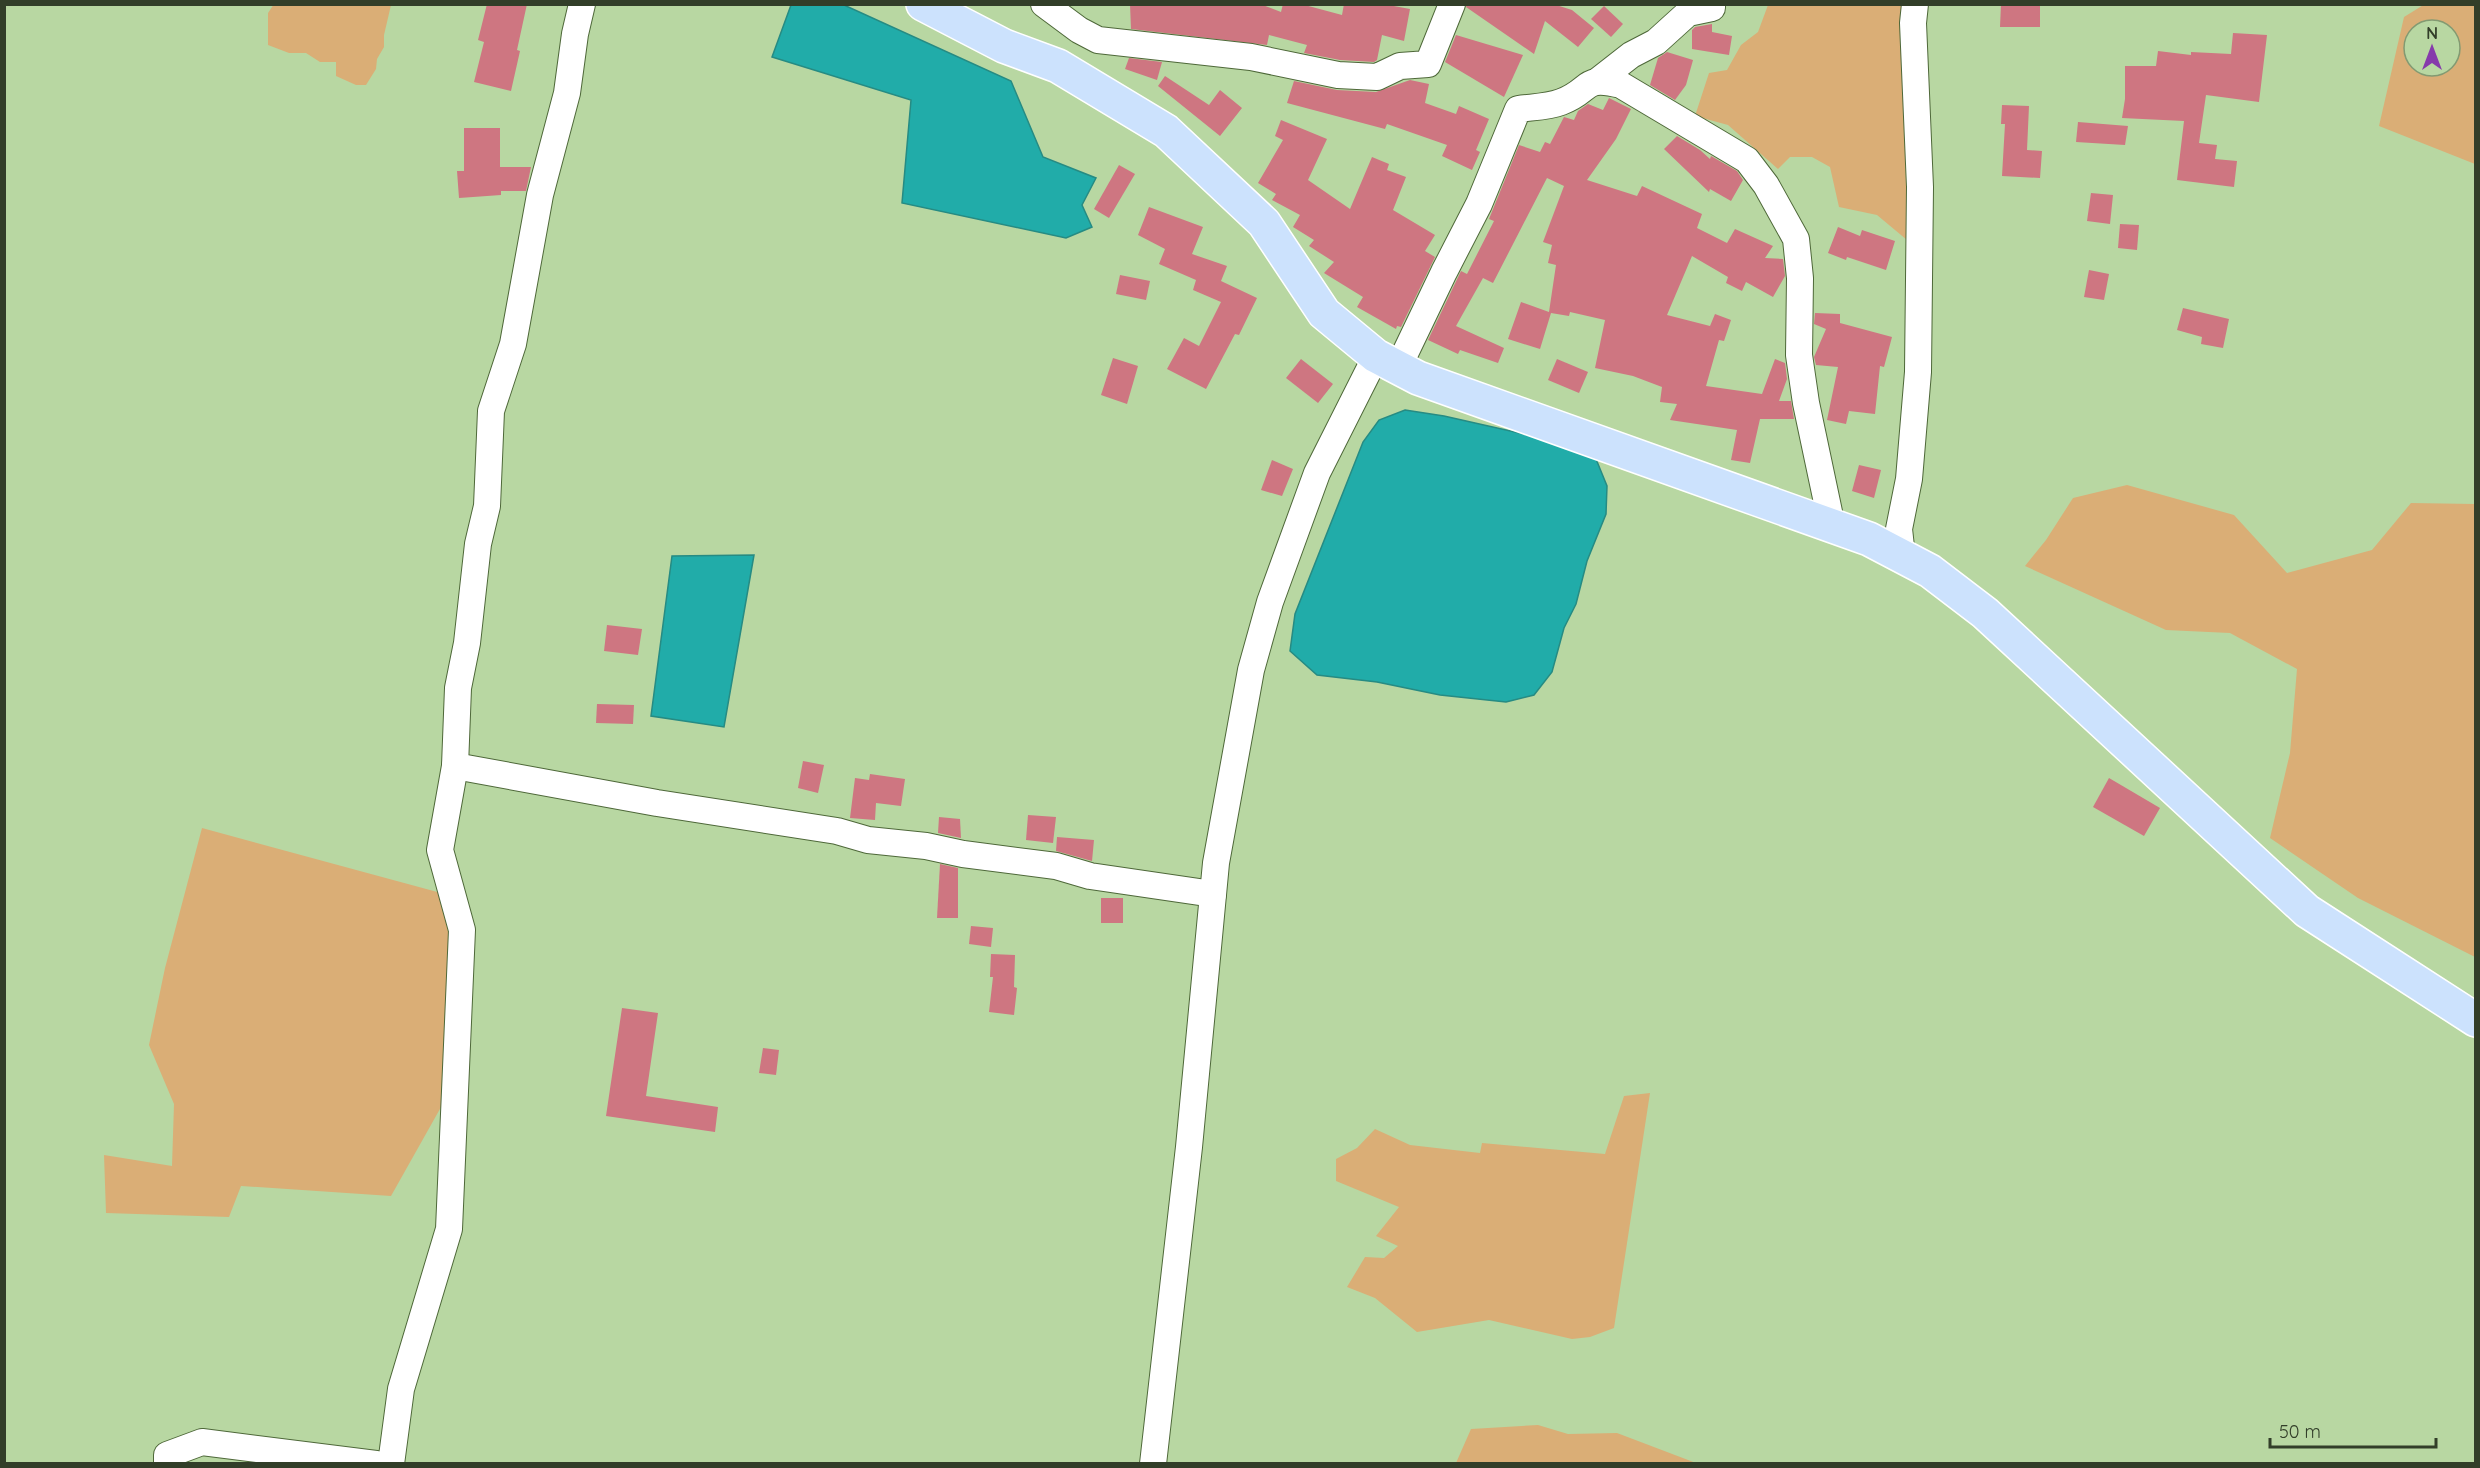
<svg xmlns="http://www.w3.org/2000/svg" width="2480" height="1468" font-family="Quicksand,sans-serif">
<rect width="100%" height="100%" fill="#b8d7a2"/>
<g fill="#daae76" fill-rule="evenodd">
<path d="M274 4 391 5 384 35V47L377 59 376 69 366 85H356L336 76V62H320L306 53H289L268 45V13Z"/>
<path d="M2425 4 2475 5V164L2379 126 2404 17ZM2414 30H2450V66H2414Z"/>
<path d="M1768 5H1906L1903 27 1907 240 1877 215 1839 207 1830 167 1812 157H1790L1778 169 1728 125 1695 116 1709 73 1727 70 1741 45 1758 32Z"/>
<path d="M2127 485 2234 515 2287 573 2372 550 2411 503 2475 504V957L2358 898 2270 838 2290 753 2297 669 2230 633 2166 630 2025 566 2046 540 2073 498Z"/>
<path d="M202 828 441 893 449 937 445 1100 391 1196 241 1186 229 1217 106 1213 104 1155 172 1166 174 1104 149 1045 165 968Z"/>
<path d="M1650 1093 1614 1328 1590 1337 1572 1339 1489 1320 1417 1332 1375 1298 1347 1287 1365 1257 1384 1258 1398 1246 1376 1236 1399 1207 1336 1181V1159L1357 1148 1375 1129 1410 1145 1480 1153 1482 1143 1605 1154 1624 1096Z"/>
<path d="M1538 1425 1568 1434 1617 1433 1696 1463H1456L1471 1429Z"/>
</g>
<g fill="#21aca9" stroke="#268b83" stroke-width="1.5">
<path d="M791 5H844L1011 81 1043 157 1096 178 1082 205 1092 227 1066 238 902 203 911 100 772 57Z"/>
<path d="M1405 410 1444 416 1568 444 1596 459 1607 486 1606 514 1587 561 1576 604 1564 628 1552 672 1534 695 1506 702 1440 695 1377 682 1317 675 1290 651 1295 614 1363 442 1379 420Z"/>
<path d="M754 555 724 727 651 716 672 556Z"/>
</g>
<g fill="#ce7681">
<path d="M487 4H527L517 50 520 51 511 91 474 82 484 42 478 40Z"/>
<path d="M1130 4H1260L1281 12 1283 4H1301L1342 15 1344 4H1383L1410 9 1404 41 1382 35 1377 60 1374 62 1340 60 1304 53 1307 45 1269 35 1267 45 1131 29Z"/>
<path d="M1467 4H1553L1572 10 1594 28 1578 47 1545 21 1534 54 1466 7Z"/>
<path d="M2001 4H2040V27H2000Z"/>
<path d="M1604 6 1623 24 1611 37 1591 19Z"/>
<path d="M1712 24V32L1732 36 1729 55 1692 49V30L1695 27Z"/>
<path d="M2233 33 2267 35 2259 102 2206 95 2199 143 2217 145 2215 159 2237 161 2234 187 2177 180 2184 121 2122 118 2125 99V66H2156L2158 51 2191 55V52L2231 54Z"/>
<path d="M1456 35 1523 55 1504 97 1445 62Z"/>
<path d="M1667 52 1693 60 1686 85 1675 100 1650 85 1658 58Z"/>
<path d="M1129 58 1162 62 1157 80 1125 69Z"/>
<path d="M1165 76 1209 105 1220 90 1242 108 1220 136 1158 86Z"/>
<path d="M1410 80 1429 84 1425 103 1456 114 1459 106 1489 119 1476 150 1480 152 1472 170 1442 156 1447 145 1387 124 1385 129 1287 103 1294 81 1337 90 1376 92Z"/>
<path d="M1609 98 1631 109 1616 139 1587 180 1637 196 1642 186 1702 214 1697 228 1727 243 1735 229 1773 246 1765 258 1783 259 1785 276 1773 297 1746 282 1742 291 1726 283 1728 277 1692 256 1667 315 1710 326 1715 314 1731 320 1724 341 1719 340 1706 386 1762 394 1775 359 1785 363 1787 379 1779 401H1791L1794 419H1760L1750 463 1731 460 1737 430 1670 420 1677 404 1660 402 1662 387 1633 376 1595 368 1605 320 1570 312 1569 316 1551 313 1540 349 1508 339 1521 302 1549 312 1556 265 1548 263 1552 245 1543 242 1564 186 1547 178 1493 283 1483 278 1456 326 1504 348 1498 363 1460 350 1458 354 1428 340 1461 271 1467 274 1494 221 1489 219 1519 145 1540 152 1545 142 1550 144 1564 117 1574 120 1578 111 1588 104 1603 110Z"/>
<path d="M2002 105 2029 106 2027 150 2042 151 2040 178 2002 176 2005 124H2001Z"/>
<path d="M1281 120 1327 139 1308 180 1350 209 1372 157 1389 164 1387 170 1406 177 1393 210 1435 235 1425 251 1435 257 1401 327 1397 326 1396 329 1357 307 1363 297 1324 273 1334 262 1309 246 1314 240 1293 227 1300 215 1272 200 1276 194 1258 183 1283 140 1275 136Z"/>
<path d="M2078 122 2128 126 2125 145 2076 142Z"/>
<path d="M464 128H500V167H531L526 191H501V195L459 198 457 171H464Z"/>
<path d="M1677 136 1700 150 1710 159 1711 156 1737 171 1743 180 1731 201 1710 189 1709 192 1664 149Z"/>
<path d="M1119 165 1135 174 1109 218 1094 209Z"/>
<path d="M2091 193 2113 195 2110 224 2087 221Z"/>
<path d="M1149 207 1203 227 1192 254 1227 266 1221 281 1257 298 1239 335 1235 334 1206 389 1167 369 1184 338 1199 346 1221 302 1193 290 1196 280 1159 264 1165 249 1138 235Z"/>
<path d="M2120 224 2139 225 2137 250 2118 248Z"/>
<path d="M1838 227 1860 236 1862 230 1895 241 1886 270 1847 257 1846 260 1828 253Z"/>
<path d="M2089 270 2109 274 2104 300 2084 297Z"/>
<path d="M1120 275 1150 281 1146 300 1116 294Z"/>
<path d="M2183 308 2229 319 2223 348 2201 344 2202 337 2177 330Z"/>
<path d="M1815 313 1840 314V323L1892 337 1884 367 1880 366 1875 414 1849 411 1846 424 1827 420 1838 367 1816 365 1814 357 1826 329 1814 324Z"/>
<path d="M1113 358 1138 366 1127 404 1101 395Z"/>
<path d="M1301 359 1333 384 1318 403 1286 378Z"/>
<path d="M1557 359 1588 372 1579 393 1548 380Z"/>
<path d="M1272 460 1293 469 1282 496 1261 490Z"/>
<path d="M1859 465 1881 470 1874 498 1852 491Z"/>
<path d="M607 625 642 629 638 655 604 651Z"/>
<path d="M597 704 634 705 633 724 596 723Z"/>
<path d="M803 761 824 765 818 793 798 788Z"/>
<path d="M870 774 905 779 901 806 876 803 875 820 850 818 855 778 869 780Z"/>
<path d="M2109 778 2160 808 2144 836 2093 807Z"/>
<path d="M1028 815 1056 817 1053 843 1026 840Z"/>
<path d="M939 817 960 819 961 838 938 833Z"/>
<path d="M1057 837 1094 840 1092 861 1056 851Z"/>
<path d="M940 864 958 868V918H937Z"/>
<rect x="1101" y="898" width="22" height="25"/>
<path d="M971 926 993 928 991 947 969 944Z"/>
<path d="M991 954 1015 955 1014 987 1017 988 1014 1015 989 1012 993 977H990Z"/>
<path d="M622 1008 658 1013 646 1096 718 1107 715 1132 606 1116Z"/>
<path d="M763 1048 779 1050 776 1075 759 1073Z"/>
</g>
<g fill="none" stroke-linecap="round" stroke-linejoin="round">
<defs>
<g id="minor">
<path d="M1044 4 1079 30 1098 40 1251 57 1338 75 1377 77 1400 66 1428 64 1452 4"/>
<path d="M1599 80 1631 55 1656 42 1688 13 1712 8V4"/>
<path d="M1398 368 1444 272 1479 204 1518 109C1532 107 1548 107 1561 102 1593 90 1581 75 1621 85L1747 160 1766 185 1796 239 1800 278 1799 355 1806 403 1832 526"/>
<path d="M1902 556 1899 529 1909 479 1918 372 1920 187 1913 23 1915 4"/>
<path d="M455 766 657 803 837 831 868 840 926 846 963 854 1056 866 1090 876 1213 894"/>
<path d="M167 1464V1455L202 1442 376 1464"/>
<path d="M391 1464 401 1389 449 1229 462 930 440 850 455 766 458 688 467 643 478 544 487 506 491 411 513 344 540 195 567 93 575 34 582 4"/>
<path d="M1153 1464 1189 1147 1216 863 1251 670 1270 602 1317 473 1376 356"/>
</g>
<path id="primary" d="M923 4 1004 46 1058 66 1166 131 1264 223 1324 313 1376 356 1418 378 1869 539 1930 571 1985 613 2307 911 2476 1020"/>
</defs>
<use href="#minor" stroke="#4e6839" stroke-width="28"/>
<use href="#primary" stroke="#fff" stroke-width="36"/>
<use href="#minor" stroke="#fff" stroke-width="26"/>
<use href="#primary" stroke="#cce2fd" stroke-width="33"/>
</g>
<rect width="2480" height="1468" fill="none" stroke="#323e29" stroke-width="12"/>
<g transform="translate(2432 48)"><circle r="28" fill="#b8d7a2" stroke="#829a72" stroke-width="1.5"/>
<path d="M0-4.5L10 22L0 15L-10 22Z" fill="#863aab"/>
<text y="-9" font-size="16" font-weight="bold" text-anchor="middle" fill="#323e29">N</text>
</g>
<path d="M2270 1438v9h166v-9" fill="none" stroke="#323e29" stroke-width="3"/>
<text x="2279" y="1438" font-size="18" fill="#323e29" stroke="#b8d7a2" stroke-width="4.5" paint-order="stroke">50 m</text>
</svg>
